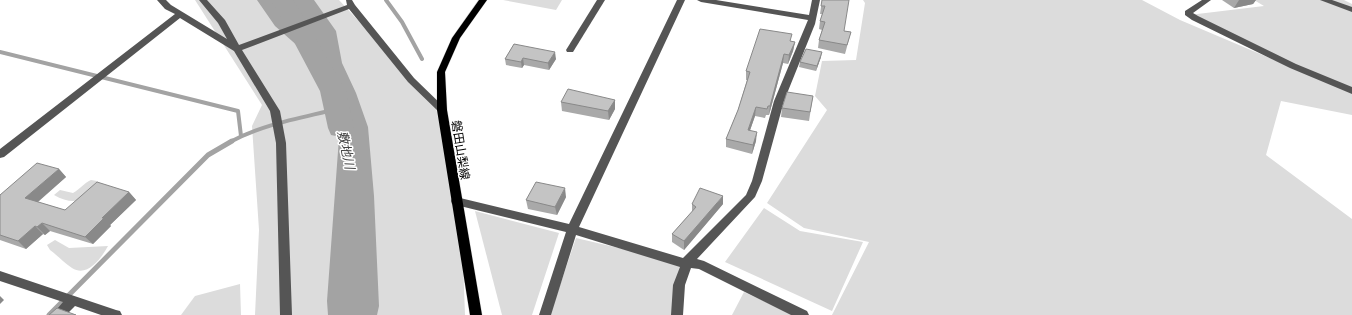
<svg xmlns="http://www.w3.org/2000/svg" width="1352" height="315" font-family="'PT Sans Narrow','Noto Sans JP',sans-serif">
<rect width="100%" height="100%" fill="#fff"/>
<g fill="#dcdcdc">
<path d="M195 0H339L435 103 462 234 465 315H255L259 230 252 126 262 105Z"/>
<path d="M503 0H562L556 10Z"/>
<path d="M863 0H1142L1180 20 1352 93V115L1281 101 1266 155 1352 219V315H832L869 242 804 228 767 203 827 110 815 96 822 61 856 60 865 3Z"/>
<path d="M1254 0H1344L1352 4V91L1189 15 1264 6Z"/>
<path d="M91 180 97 181 106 188C88 199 74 207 54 195L60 190 73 193C80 189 84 183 91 180Z"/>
<path d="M764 208 800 231 863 242 832 311 725 262Z"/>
<path d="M475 211 559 233 532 315H502Z"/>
<path d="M576 238 683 263 677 315H550Z"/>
<path d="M55 240 69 248 108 246C102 257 88 278 72 268 64 263 57 255 50 250L47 245Z"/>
<path d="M240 284 241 315H181L195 296Z"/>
<path d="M744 292 794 315H732Z"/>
</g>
<path fill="#a3a3a3" d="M257 0H314L336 31 342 63 356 93 368 127 374 196 379 306 377 315H328L327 301 340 124 333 92 317 63 275 26Z"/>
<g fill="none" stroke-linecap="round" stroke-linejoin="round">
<g stroke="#a3a3a3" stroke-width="4">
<path d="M386 0 402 22 422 59"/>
<path d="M0 52 238 111 241 136"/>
<path d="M230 142C263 124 301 118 337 109"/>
</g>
<path stroke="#a3a3a3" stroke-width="5" d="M49 315 208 155 232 141"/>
<path fill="#a3a3a3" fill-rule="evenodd" d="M270 0H293L297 6 346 91 354 128 351 135 341 137 331 135 328 128 320 91 276 8Z"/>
<defs>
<path id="major" d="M479 0H487L460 38 445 72 447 110 482 315H470L437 110V72L452 38Z"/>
</defs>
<use href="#major" stroke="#dbdbdb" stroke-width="1"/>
<g fill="#555" fill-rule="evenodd">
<path d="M157 0H166L171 5 227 39 218 23 199 0H207L225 20 239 45 347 5 346 0H352L355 5 414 78 447 110 442 113 439 112 408 82 349 9 242 50 280 111 286 143 292 315H280L276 143 270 111 234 51 180 18 4 157 0 158V149L175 14 165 9Z"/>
<path d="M597 0H605L573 52H567L566 50Z"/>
<path d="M677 0H685L579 227 683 258 746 195 752 181 774 101 808 20 701 2 697 0H716L809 15 812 0H820L815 24 784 101 762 181 755 197 697 259 704 261 807 311 809 315H791L699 269 691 268 685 285 683 315H671L673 285 680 267 576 235 551 315H539L566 232 456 205 452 204 451 201 452 198 456 197 569 224Z"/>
<path d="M1202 0H1211L1193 13 1198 16 1296 64 1352 87V94L1290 68 1192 20 1185 15V11Z"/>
<path d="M1320 0H1332L1352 7V12Z"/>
<path d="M0 271 116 310 120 311 122 315H101L75 306 66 315H52L63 302 0 281Z"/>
</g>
<use href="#major" fill="#000" fill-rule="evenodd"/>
</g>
<g fill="#a9a9a9">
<path d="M822 0 844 31 851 32 845 54 818 48 819 40 822 30 819 29 820 21 822 14H820Z"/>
<path d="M1222 0H1256L1253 4 1234 8Z"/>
<path d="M791 41 795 42 793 51 788 64 783 63 769 115H766L765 118 755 116 750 130 756 141 752 154 726 147V139L738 110 747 80H746V71Z"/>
<path d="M514 44 556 59 549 70 524 65 522 68 506 65 505 59Z"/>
<path d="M821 57 816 71 799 67 800 62Z"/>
<path d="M813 96 809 121 781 117 782 108Z"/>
<path d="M615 100V109L609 120 562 111 561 102Z"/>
<path d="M59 169 66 177 38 202 65 210 129 192 136 200 110 225 111 226 93 244 50 231 45 235 43 234 26 249 0 240V195Z"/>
<path d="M566 197 557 215 528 209 526 200Z"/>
<path d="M692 204H723L684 250 672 242V234L692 212Z"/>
</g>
<g fill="#898989">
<path d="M1239 0H1256L1253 4 1234 8Z"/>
<path d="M795 42 793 51 788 64 789 55Z"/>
<path d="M555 52 556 59 549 70 548 63Z"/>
<path d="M822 52 821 57 816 71 817 66Z"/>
<path d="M784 54 783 63 769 115 770 106Z"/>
<path d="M523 58 524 65 522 68 521 62Z"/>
<path d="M615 100V109L609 120 608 111Z"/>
<path d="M756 107 755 116 747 139 748 130Z"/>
<path d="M757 132 756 141 752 154 753 145Z"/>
<path d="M59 169 66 177 33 206 25 198Z"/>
<path d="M565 188 566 197 557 215 555 207Z"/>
<path d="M129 192 136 200 110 225 111 226 93 244 85 237 102 218Z"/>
<path d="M723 196V204L684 250V241Z"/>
<path d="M42 223 50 231 45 235 37 227Z"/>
<path d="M35 226 43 234 26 249 18 241Z"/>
<path d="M0 296 4 300 0 304Z"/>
</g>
<g fill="#c4c4c4" stroke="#898989">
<path d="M822 0H849L844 31 851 32 847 45 819 40 825 22 820 21 825 6H821Z"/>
<path d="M760 29 792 34 790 41 795 42 789 55 784 54 770 106H768L767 109 756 107 748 130 757 132 753 145 726 139 738 110 750 72 746 71Z"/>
<path d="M514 44 555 52 548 63 523 58 521 62 505 59Z"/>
<path d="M806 49 822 52 817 66 800 62Z"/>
<path d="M568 89 615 100 608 111 561 102Z"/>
<path d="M787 92 813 96 810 112 782 108Z"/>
<path d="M37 163 59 169 25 198 65 210 97 182 129 192 102 218H104L85 237 42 223 37 227 35 226 18 241 0 235V195Z"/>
<path d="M536 182 565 188 555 207 526 200Z"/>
<path d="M700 188 723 196 684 241 672 234 696 207 692 204Z"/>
<path d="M57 308 76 315H49Z"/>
</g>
<g text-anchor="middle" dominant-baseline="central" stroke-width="3" stroke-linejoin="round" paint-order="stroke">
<g font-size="12" fill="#000" stroke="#fff">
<text transform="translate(461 150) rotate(81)">磐田山梨線</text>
</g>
<g font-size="13" font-style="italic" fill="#444" stroke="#fff">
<text transform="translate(346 150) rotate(78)">敷地川</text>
</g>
</g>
</svg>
